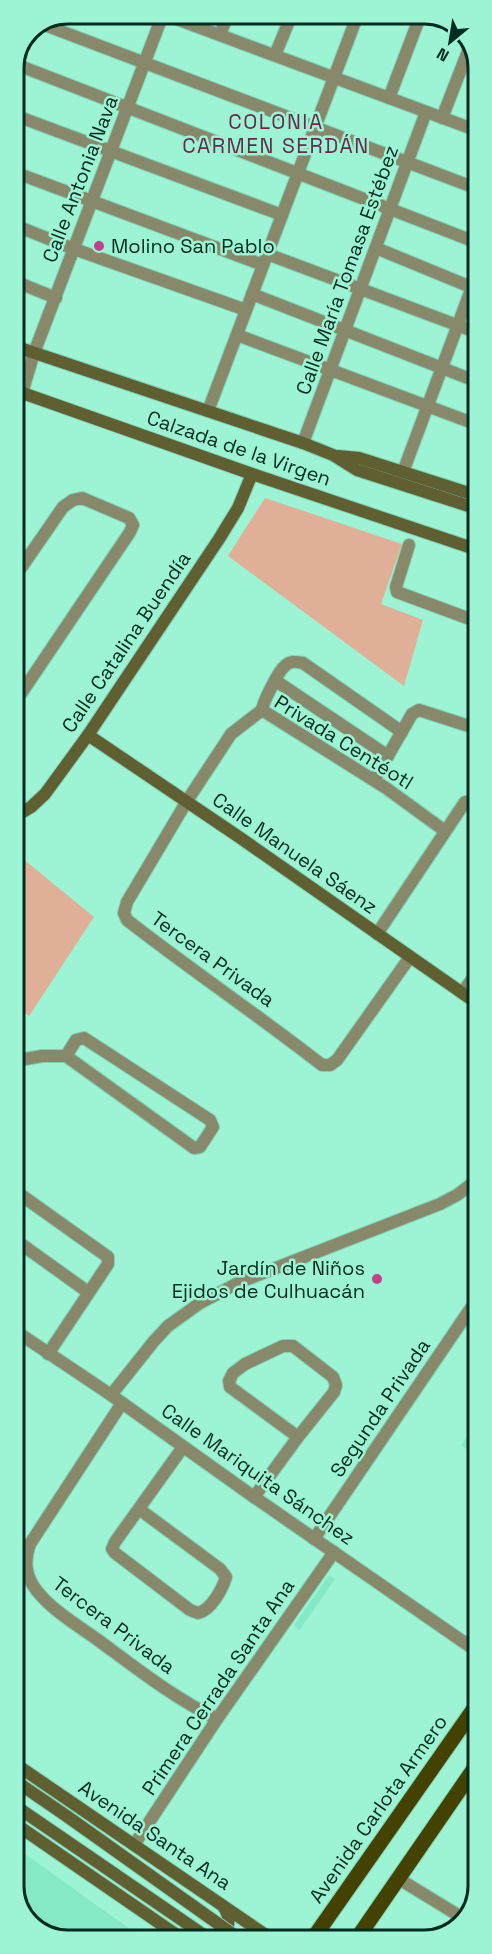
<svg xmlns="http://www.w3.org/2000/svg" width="492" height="1954" font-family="'Space Grotesk',sans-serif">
<rect width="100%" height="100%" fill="#9cf4d4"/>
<g fill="#86e9c6">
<path d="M478 1421V1458L461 1445Z"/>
<path d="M329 1575 335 1579 299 1631 294 1625Z"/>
<path d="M14 1846 145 1940H62L32 1927 14 1896Z"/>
</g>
<g fill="#dfb097">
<path d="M265 498 402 544 381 604 423 620 404 686 228 556Z"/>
<path d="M17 854 94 917 29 1016 14 1005V857Z"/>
</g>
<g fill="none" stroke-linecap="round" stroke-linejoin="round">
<defs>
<g id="street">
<path d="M163 14 478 131"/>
<path d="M42 24 478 189"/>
<path d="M220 35 228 14"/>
<path d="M275 55 292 14"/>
<path d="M15 64 478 243"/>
<path d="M389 98 421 14"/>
<path d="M14 115 282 215"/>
<path d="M442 118 470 46"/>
<path d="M14 172 263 265"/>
<path d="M14 225 74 249 246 310"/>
<path d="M376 248 478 290"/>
<path d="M267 254 478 333"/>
<path d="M14 281 56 298"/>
<path d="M252 294 478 382"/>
<path d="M237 335 478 425"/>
<path d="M22 393 34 353 163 14"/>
<path d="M208 411 358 14"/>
<path d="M303 443 426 112"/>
<path d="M403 472 478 271"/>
<path d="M409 545 396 587 397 592 478 622"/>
<path d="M14 578 63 507 73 500 82 498 129 518 133 525 130 532 14 704"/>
<path d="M276 681 388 756"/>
<path d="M262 710 231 734 187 801 127 902 124 913 127 920C191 970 258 1015 322 1065H330L337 1060 410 957"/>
<path d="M262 710 386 788 445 831"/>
<path d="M262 710C263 702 279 670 285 666 290 660 297 662 303 663L402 732"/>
<path d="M374 780 412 714 419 710 478 729"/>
<path d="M377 934 465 802"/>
<path d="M462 993 478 971"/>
<path d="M14 1061 42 1056H66L194 1148 200 1147 213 1127 210 1120 84 1038 76 1040 66 1056"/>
<path d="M14 1190 108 1257V1264L48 1354"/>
<path d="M14 1239 88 1292"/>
<path d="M14 1330 111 1395 254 1497 478 1652"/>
<path d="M111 1395 154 1341 168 1326 200 1303 240 1282 440 1204 457 1195 478 1179"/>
<path d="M122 1403 30 1544C24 1561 25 1576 37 1591 53 1611 77 1625 98 1640 136 1668 174 1698 217 1719"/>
<path d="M254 1497 298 1437 334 1392 336 1385 333 1377 293 1346H283L245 1364 233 1373 229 1381 230 1387 298 1437"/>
<path d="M139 1509 220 1569 226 1577C222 1590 211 1610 198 1613L190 1610 115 1553 112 1549 115 1542 183 1447"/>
<path d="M314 1539 477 1299"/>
<path d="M468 1778 478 1786"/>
<path d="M134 1845 217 1719 334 1552"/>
<path d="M399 1879 466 1920"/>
</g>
<g id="secondary">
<path d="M14 346 303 443 333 455 357 470 478 509"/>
<path d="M14 390 252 474 478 550"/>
<path d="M338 456 359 458 478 496"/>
<path d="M88 735 239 837 478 1004"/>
<path d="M14 817 31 807 45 794 88 735 219 539 238 508 252 474"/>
<path d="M14 1763 273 1940"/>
<path d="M14 1780 68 1817"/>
<path d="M14 1805 211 1940"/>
<path d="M14 1823 184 1940"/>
<path d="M221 1940C230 1929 231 1917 223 1906"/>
</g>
<g id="primary">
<path d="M312 1940 478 1703"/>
<path d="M356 1940 478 1763"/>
</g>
</defs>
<use href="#street" stroke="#81d0b3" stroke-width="14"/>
<use href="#secondary" stroke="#81d0b3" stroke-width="14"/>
<use href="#primary" stroke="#81d0b3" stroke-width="17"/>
<use href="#street" stroke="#88896b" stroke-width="12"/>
<use href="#secondary" stroke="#5f5f32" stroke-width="12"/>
<use href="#primary" stroke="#434200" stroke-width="15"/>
<defs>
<path id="secondary-bridge" d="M68 1817 241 1940"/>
</defs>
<use href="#secondary-bridge" stroke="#81d0b3" stroke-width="14" stroke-linecap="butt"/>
<use href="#secondary-bridge" stroke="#5f5f32" stroke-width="12"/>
</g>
<g fill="#c1408a" stroke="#9cf4d4" stroke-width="2">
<circle cx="99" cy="246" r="6"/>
<circle cx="377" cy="1279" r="6"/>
</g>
<g text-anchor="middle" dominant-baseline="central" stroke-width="5" stroke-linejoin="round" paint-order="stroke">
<g font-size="20" fill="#042b1f" stroke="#9cf4d4">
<text transform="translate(80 179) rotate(-69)">Calle Antonia Nava</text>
<text transform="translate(347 270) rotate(-70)">Calle María Tomasa Estébez</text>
<text transform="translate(239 448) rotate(19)">Calzada de la Virgen</text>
<text transform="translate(126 642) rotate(-56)">Calle Catalina Buendía</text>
<text transform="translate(344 742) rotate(32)">Privada Centéotl</text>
<text transform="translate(295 853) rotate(35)">Calle Manuela Sáenz</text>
<text transform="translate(213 959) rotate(36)">Tercera Privada</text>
<text transform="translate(380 1408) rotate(-56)">Segunda Privada</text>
<text transform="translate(258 1474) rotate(35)">Calle Mariquita Sánchez</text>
<text transform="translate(114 1625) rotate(37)">Tercera Privada</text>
<text transform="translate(218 1687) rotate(-56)">Primera Cerrada Santa Ana</text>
<text transform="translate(378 1809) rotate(-55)">Avenida Carlota Armero</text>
<text transform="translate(155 1835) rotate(34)">Avenida Santa Ana</text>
</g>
<g font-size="20" fill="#042b1f" stroke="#9cf4d4" text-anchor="start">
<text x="111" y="246">Molino San Pablo</text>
<text x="365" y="1268" text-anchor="end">Jardín de Niños<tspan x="365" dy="23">Ejidos de Culhuacán</tspan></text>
</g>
<g font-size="21" letter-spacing="1.5" fill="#68294b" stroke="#9cf4d4">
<text x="276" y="121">COLONIA<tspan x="276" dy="24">CARMEN SERDÁN</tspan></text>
</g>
</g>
<path d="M0 0H492V1954H0ZM68 24H424A44 44 0 0 1 468 68V1886A44 44 0 0 1 424 1930H68A44 44 0 0 1 24 1886V68A44 44 0 0 1 68 24Z" fill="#9cf4d4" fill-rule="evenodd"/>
<path fill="none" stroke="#042b1f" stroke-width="3" d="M68 24H424A44 44 0 0 1 468 68V1886A44 44 0 0 1 424 1930H68A44 44 0 0 1 24 1886V68A44 44 0 0 1 68 24Z"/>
<g transform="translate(450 42) rotate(210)" stroke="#9cf4d4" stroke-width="4.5" paint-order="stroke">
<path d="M0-4.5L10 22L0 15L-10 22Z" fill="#042b1f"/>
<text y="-9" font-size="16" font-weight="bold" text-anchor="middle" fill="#042b1f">N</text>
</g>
</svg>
